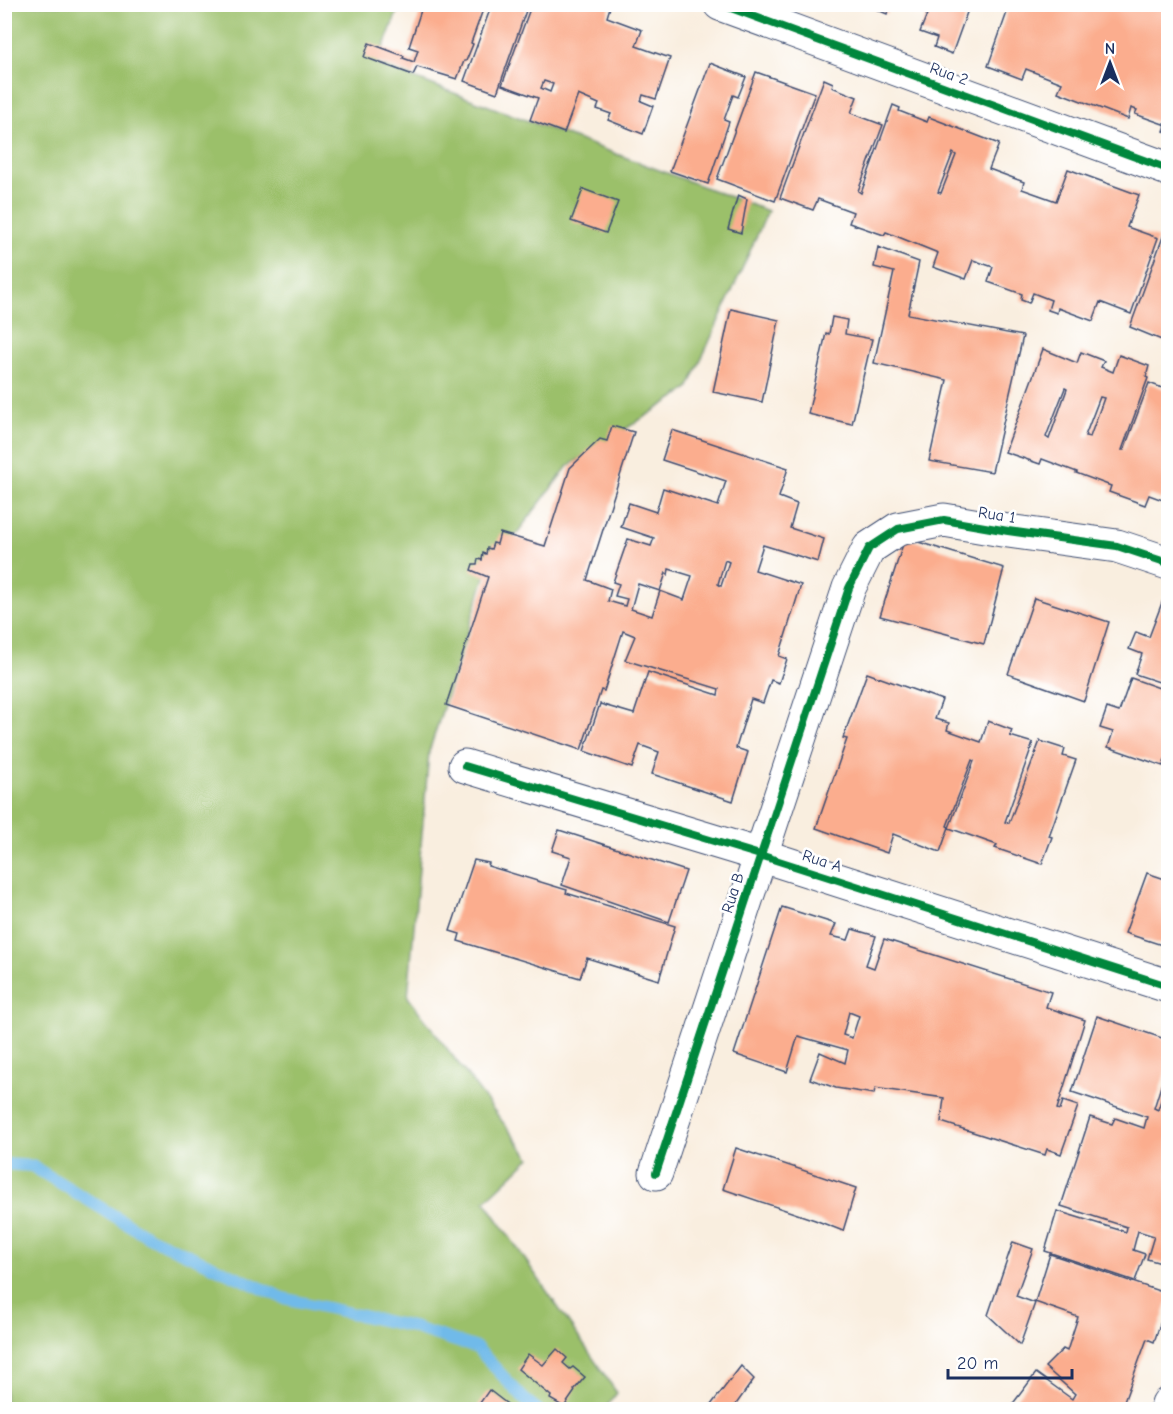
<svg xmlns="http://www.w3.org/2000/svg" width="1173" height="1414" font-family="'Comic Neue',sans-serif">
<rect width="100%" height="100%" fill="#fff"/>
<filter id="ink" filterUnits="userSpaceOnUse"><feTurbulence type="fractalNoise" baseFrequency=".0167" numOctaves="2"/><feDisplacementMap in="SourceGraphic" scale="12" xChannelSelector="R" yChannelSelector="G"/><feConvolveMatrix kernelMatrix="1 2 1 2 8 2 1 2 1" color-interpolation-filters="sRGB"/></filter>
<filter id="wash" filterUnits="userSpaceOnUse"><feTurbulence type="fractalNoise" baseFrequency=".008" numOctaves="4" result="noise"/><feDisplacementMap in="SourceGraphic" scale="24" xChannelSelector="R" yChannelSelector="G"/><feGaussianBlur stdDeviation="1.35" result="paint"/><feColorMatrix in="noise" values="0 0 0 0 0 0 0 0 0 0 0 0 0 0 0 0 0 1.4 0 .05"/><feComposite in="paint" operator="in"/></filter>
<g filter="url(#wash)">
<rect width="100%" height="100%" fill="#f9eedf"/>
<path fill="#9bc06b" stroke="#5b7864" stroke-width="1.5" d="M5 5H400L377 64 768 211 688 389 568 466 486 574 429 752 408 997 530 1158 485 1201 617 1393 604 1410H5Z"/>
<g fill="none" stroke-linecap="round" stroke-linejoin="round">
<path stroke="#70bae9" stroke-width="12" d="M4 1164 32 1166 149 1237 283 1298 412 1327 477 1348 524 1399 538 1410"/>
</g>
<g id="blocks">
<g fill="#fbad8e" fill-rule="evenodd">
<path d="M423 4H485L471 43 473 44 466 61H464L457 79 417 67 413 75 364 57 369 43 404 56 403 58 414 62 418 50 409 47Z"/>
<path d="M492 4H611L607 17 642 30 636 46 670 58 656 99 643 95 641 101 653 106 643 134 608 120 611 114 597 109 599 104 578 95 564 133 530 120 538 98 502 85 531 6 528 5 497 93 464 81ZM544 81 553 84 550 92 541 88Z"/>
<path d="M864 4H890L887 14Z"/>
<path d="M931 4H970L952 54 934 47 937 38 920 32Z"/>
<path d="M1010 4H1168L1166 14 1168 15V113L1167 117 1168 118V133L1164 131 1166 125 1135 114 1137 110 1131 108 1128 119 1058 92 1062 83 1026 69 1022 79 988 66Z"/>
<path d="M710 63 746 77 738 97 733 95 724 120 729 122 708 184 670 171Z"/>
<path d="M756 72 815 93 775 201 717 179Z"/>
<path d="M824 79 833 83 832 87 857 97 851 113 883 125 858 191 861 193 893 105 900 108 899 111 927 122 929 117 999 144 989 169 1024 182 1022 189 1056 201 1068 169 1139 195 1127 227 1158 238 1131 314 1100 302 1093 321 1058 308 1057 313 1048 310 1051 300 1033 293 1029 303 1021 300 1022 294 988 282 993 267 973 260 966 279 933 267 938 253 886 232 884 235 849 223 853 212 818 199 813 210 780 198ZM953 153 956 155 941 193 938 192Z"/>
<path d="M583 189 618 202 606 233 571 221Z"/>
<path d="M738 195 747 199 741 233 728 229Z"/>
<path d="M1168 223V340L1165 338 1164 341 1130 327Z"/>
<path d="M878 247 919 262 908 314 1023 336 992 472 929 461 947 380 874 363 894 272 874 267Z"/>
<path d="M731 309 779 320 762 402 713 392Z"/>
<path d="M832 317 847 320 845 334 872 339 852 424 808 414 826 333 829 334Z"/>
<path d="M1043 349 1077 363 1081 352 1104 361 1101 367 1113 372 1119 355 1149 366 1146 377 1148 378 1122 450H1124L1149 383 1168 390V502L1149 495 1145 505 1109 492 1111 486 1076 473 1077 472 1042 459 1040 464 1005 452ZM1065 388 1067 389 1049 439 1046 437ZM1100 397 1104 398 1090 437 1085 436Z"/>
<path d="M612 426 634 432 587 580 611 589 608 601 625 606 627 599 615 596 619 584 613 582 628 539 651 546 654 538 621 527 629 503 656 512 663 488 718 506 726 481 662 460 672 430 788 468 779 497 797 504 790 528 824 539 818 562 763 545 755 570 801 585 779 656 787 659 779 683 771 680 763 703 751 699 736 748 748 752 733 801 652 774 659 752 640 745 632 768 584 751 600 704 634 714 648 672 718 695 719 689 625 660 635 636 623 631 604 691 601 690 581 750 446 705 488 577 471 570 473 564H477L478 559 482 560 483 553 486 554 487 548 491 549 493 543 497 544 500 533 545 546 570 468 600 439 607 441ZM725 560 729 562 721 586 718 584ZM669 569 692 576 684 600 660 591 652 616 631 609 638 584 660 591 666 573 668 575Z"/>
<path d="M905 538 1004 568 984 644 880 616Z"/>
<path d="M1034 598 1109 622 1084 701 1008 674Z"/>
<path d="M1163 600 1168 602V685L1135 674 1142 654 1129 649 1136 632 1149 637Z"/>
<path d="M867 673 942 700 935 719 949 723 947 730 981 742 988 721 1012 730 1010 736 1033 743 1005 822 1009 823 1040 741 1065 749 1063 756 1076 760 1049 836 1052 837 1042 864 995 848 997 845 949 828 974 761 972 760 947 826 949 827 940 852 893 834 887 853 816 828 847 739 843 738Z"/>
<path d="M1131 678 1168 691V751L1163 766 1108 747 1113 732 1100 728 1107 708 1119 712Z"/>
<path d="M559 830 686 871 669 922 562 885 571 857 552 851Z"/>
<path d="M474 860 489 863 488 866 567 890 566 893 675 926 659 980 587 958 580 978 458 941 460 934 450 931Z"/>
<path d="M1147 873 1168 880V947L1125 933Z"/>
<path d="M782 907 836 924 831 936 848 940 852 929 876 936 866 965 874 968 884 939 1051 992 1046 1007 1085 1020 1057 1109 1060 1110 1063 1101 1078 1106 1061 1154 1047 1149 1045 1155 941 1122 944 1098 875 1088 874 1094 836 1088 810 1079 820 1052 845 1063 848 1050 798 1036 787 1072 734 1054ZM849 1012 859 1016 852 1038 843 1035Z"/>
<path d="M1097 1016 1168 1040V1064L1154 1108 1158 1110 1168 1078V1265L1147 1259 1154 1236 1138 1231 1133 1250 1145 1254 1135 1281 1045 1251 1057 1211 1126 1232 1127 1227 1061 1206 1090 1117 1112 1124 1115 1118 1144 1128 1147 1117 1072 1092Z"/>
<path d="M736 1148 856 1188 843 1231 815 1220 723 1189Z"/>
<path d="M1013 1242 1033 1249 1016 1296 1035 1303 1020 1345 988 1315Z"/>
<path d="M1050 1254 1168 1294V1301L1154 1342 1147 1339 1121 1410H1008L1036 1373 1072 1399 1075 1394 1045 1367 1063 1349 1067 1351 1078 1317 1035 1302Z"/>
<path d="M557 1349 567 1358 563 1363 570 1369 573 1367 585 1377 574 1390 575 1391 564 1407 550 1399 551 1396 518 1369 528 1354 543 1365Z"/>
<path d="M741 1366 754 1379 734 1407 736 1410H707Z"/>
<path d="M489 1390 511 1407 510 1410H475Z"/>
</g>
</g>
</g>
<g filter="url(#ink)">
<use href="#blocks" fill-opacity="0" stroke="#3c4c71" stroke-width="1.5"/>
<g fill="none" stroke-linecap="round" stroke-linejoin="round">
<defs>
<g id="minor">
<path d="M720 4 1168 169"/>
<path d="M465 766 760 855 1168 986"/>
<path d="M656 1173 849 588 869 548 898 529 944 520 1008 531 1117 546 1168 563"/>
<path d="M1167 1410 1168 1404"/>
</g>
</defs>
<use href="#minor" stroke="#3c4c71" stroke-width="35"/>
<use href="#minor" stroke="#fff" stroke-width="33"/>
<defs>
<g id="cycleway">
<path d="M720 4 1168 169"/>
<path d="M465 766 760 855 1168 986"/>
<path d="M656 1173 849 588 869 548 898 529 944 520 1008 531 1117 546 1168 563"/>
</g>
</defs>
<use href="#cycleway" stroke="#fff" stroke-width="11"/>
<use href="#cycleway" stroke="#00873e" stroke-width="8"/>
</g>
</g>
<g text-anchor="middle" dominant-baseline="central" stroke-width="5" stroke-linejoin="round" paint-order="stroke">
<g font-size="16" fill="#1b2f5e" stroke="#fff">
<text transform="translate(949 74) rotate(20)">Rua 2</text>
<text transform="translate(997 515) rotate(9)">Rua 1</text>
<text transform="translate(822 861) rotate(18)">Rua A</text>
<text transform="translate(733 893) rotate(-72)">Rua B</text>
</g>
</g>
<rect width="1173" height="1414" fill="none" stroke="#fff" stroke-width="24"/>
<g transform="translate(1110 63)" stroke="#ffffff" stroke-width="4.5" paint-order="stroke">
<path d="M0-4.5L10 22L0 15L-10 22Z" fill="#1b2f5e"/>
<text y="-9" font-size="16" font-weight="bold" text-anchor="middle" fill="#1b2f5e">N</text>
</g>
<path d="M948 1369v9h124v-9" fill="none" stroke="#1b2f5e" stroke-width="3"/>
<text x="957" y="1369" font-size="18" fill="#1b2f5e" stroke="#ffffff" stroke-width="4.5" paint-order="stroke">20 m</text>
</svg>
